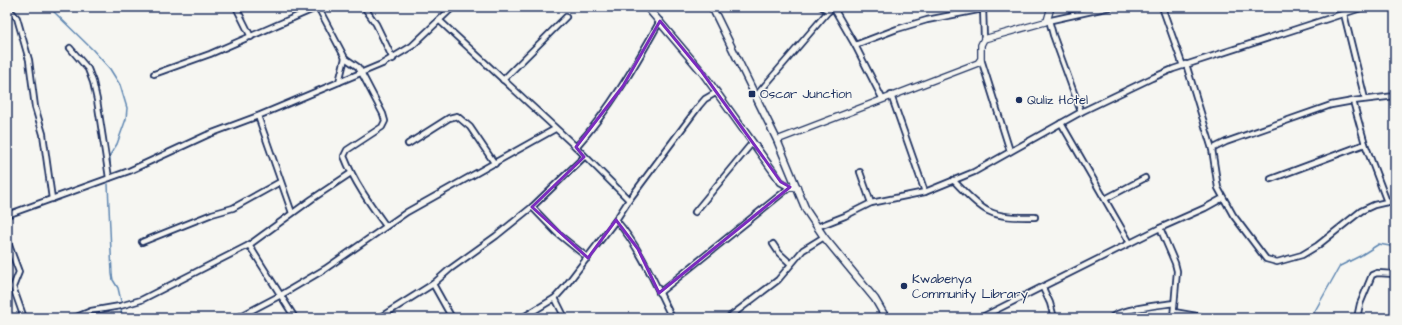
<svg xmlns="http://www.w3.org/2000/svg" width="1402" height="325" font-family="'Architects Daughter',sans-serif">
<rect width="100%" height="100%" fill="#f6f6f2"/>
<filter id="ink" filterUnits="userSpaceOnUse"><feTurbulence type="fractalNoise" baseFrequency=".025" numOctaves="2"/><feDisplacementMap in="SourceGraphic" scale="8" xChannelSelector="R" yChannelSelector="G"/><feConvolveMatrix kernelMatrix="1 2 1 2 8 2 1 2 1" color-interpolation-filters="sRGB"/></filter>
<g filter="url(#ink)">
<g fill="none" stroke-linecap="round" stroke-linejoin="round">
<g stroke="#5f87b2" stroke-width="1.5">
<path d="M49 7 93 50 110 69 120 85 127 108 126 119 117 144 110 155V168"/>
<path d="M108 184 112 274 113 280 118 288 121 301"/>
<path d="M121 309 122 318"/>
<path d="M1311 318 1340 266 1360 256 1379 244 1395 247"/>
</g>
<defs>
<g id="minor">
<path d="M7 7 17 18 29 60 35 107 43 134 52 199"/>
<path d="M236 7 251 37"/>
<path d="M318 7 345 58 358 67 361 72 383 114 385 121 382 127 347 150 344 156C354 182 370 204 386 226"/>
<path d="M364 7 376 24 393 59"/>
<path d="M822 7 829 11"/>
<path d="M833 7 855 45 882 98"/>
<path d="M983 7 984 39"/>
<path d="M1162 7 1183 66"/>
<path d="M1344 14 1365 99"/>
<path d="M1049 20 1053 35 1081 112"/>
<path d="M440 21 576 147 629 200"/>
<path d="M1047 21 1110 7"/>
<path d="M855 45 897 29 927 20 983 9"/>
<path d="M70 48 88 69 93 82 97 100 109 178"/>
<path d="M981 59 1010 151"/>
<path d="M1186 64 1212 149 1218 188 1233 215 1266 259 1277 262 1302 255 1317 246 1361 211 1374 205 1387 202H1395"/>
<path d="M154 74 210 54 318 7"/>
<path d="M503 80 566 17"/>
<path d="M339 82 345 58"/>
<path d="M891 95 925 192"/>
<path d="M756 96 832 7"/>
<path d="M1353 101 1365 144 1387 202"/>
<path d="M258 116 292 213"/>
<path d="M1061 123 1130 243"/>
<path d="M408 144 449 118 457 116 470 127 495 164"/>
<path d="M576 147C610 109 635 66 660 21"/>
<path d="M1212 149 1226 142 1331 105 1353 101 1395 96"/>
<path d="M860 172 871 203"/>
<path d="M1271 179 1365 144"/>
<path d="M953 180C963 190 976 205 988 211 1002 218 1020 217 1035 217"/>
<path d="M1105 199 1145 178"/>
<path d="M532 207 557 233 588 258"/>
<path d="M695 212 752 143"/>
<path d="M7 215 129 171 207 135 258 116 382 64 412 46 453 7"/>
<path d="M616 220C641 249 655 284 672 318"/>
<path d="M817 227 845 216 871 203 925 192 974 172 1081 112 1152 78 1173 69 1361 8 1369 7"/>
<path d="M1160 228 1175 263 1177 271 1173 318"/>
<path d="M7 240 19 272 13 287 24 318"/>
<path d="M142 242 212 214 233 208 280 182"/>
<path d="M773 244 779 253 791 264"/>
<path d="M249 245 295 318"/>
<path d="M433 284 452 318"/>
<path d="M1043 288 1050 303 1054 318"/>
<path d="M659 293 790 187"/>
<path d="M555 298 565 318"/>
<path d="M1174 312 1208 318"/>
<path d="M74 318 91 311 120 306 141 300 249 245 312 199 351 173"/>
<path d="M237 318 281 295 325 269 407 212 555 129"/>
<path d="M379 318 433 284 450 269 496 236 532 207 584 157"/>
<path d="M522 318 555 298 564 288 616 220 629 200 699 106 705 99 717 92"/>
<path d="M728 318 778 280 803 250 824 237"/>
<path d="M980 318 1160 228 1205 208 1223 198"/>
<path d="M1111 318C1118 309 1161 305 1174 303"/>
<path d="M1357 318 1360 304 1372 275 1377 273 1395 274"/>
</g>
<path id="tertiary" d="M777 140 978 63 981 59V45L984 39 1045 22 1047 21 1051 7"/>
<g id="secondary">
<path d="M647 7 702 72 781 182 790 187H797"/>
<path d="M712 7 777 140 806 210 824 237 875 299 886 318"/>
</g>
</defs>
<use href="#minor" stroke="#1b2f5e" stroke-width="8"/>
<use href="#tertiary" stroke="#1b2f5e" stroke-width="8"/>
<use href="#secondary" stroke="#1b2f5e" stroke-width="9"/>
<use href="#minor" stroke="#f6f6f2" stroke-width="4.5"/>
<use href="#tertiary" stroke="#f6f6f2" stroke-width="5.5"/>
<use href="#secondary" stroke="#f6f6f2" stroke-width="6"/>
</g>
</g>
<path fill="none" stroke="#7b2cbf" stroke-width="3" stroke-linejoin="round" d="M660 21 702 72 781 182 790 187 659 293 638 249 616 220 588 258 532 207 584 157 576 147 623 86Z"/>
<g fill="#1b2f5e" stroke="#f6f6f2" stroke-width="1.5">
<rect x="748" y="90" width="8" height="8" rx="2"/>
<circle cx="1019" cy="100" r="4"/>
<circle cx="904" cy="286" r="4"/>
</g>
<g text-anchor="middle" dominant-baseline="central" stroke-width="3" stroke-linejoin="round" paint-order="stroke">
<g font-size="13" fill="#1b2f5e" stroke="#f6f6f2" text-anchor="start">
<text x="760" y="94">Oscar Junction</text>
<text x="1027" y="100">Quliz Hotel</text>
<text x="912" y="279">Kwabenya<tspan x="912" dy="15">Community Library</tspan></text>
</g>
</g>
<rect width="1402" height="325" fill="none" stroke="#f6f6f2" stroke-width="24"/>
<rect x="12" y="12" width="1378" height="301" fill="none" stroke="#1b2f5e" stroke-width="1.5" filter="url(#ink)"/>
</svg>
